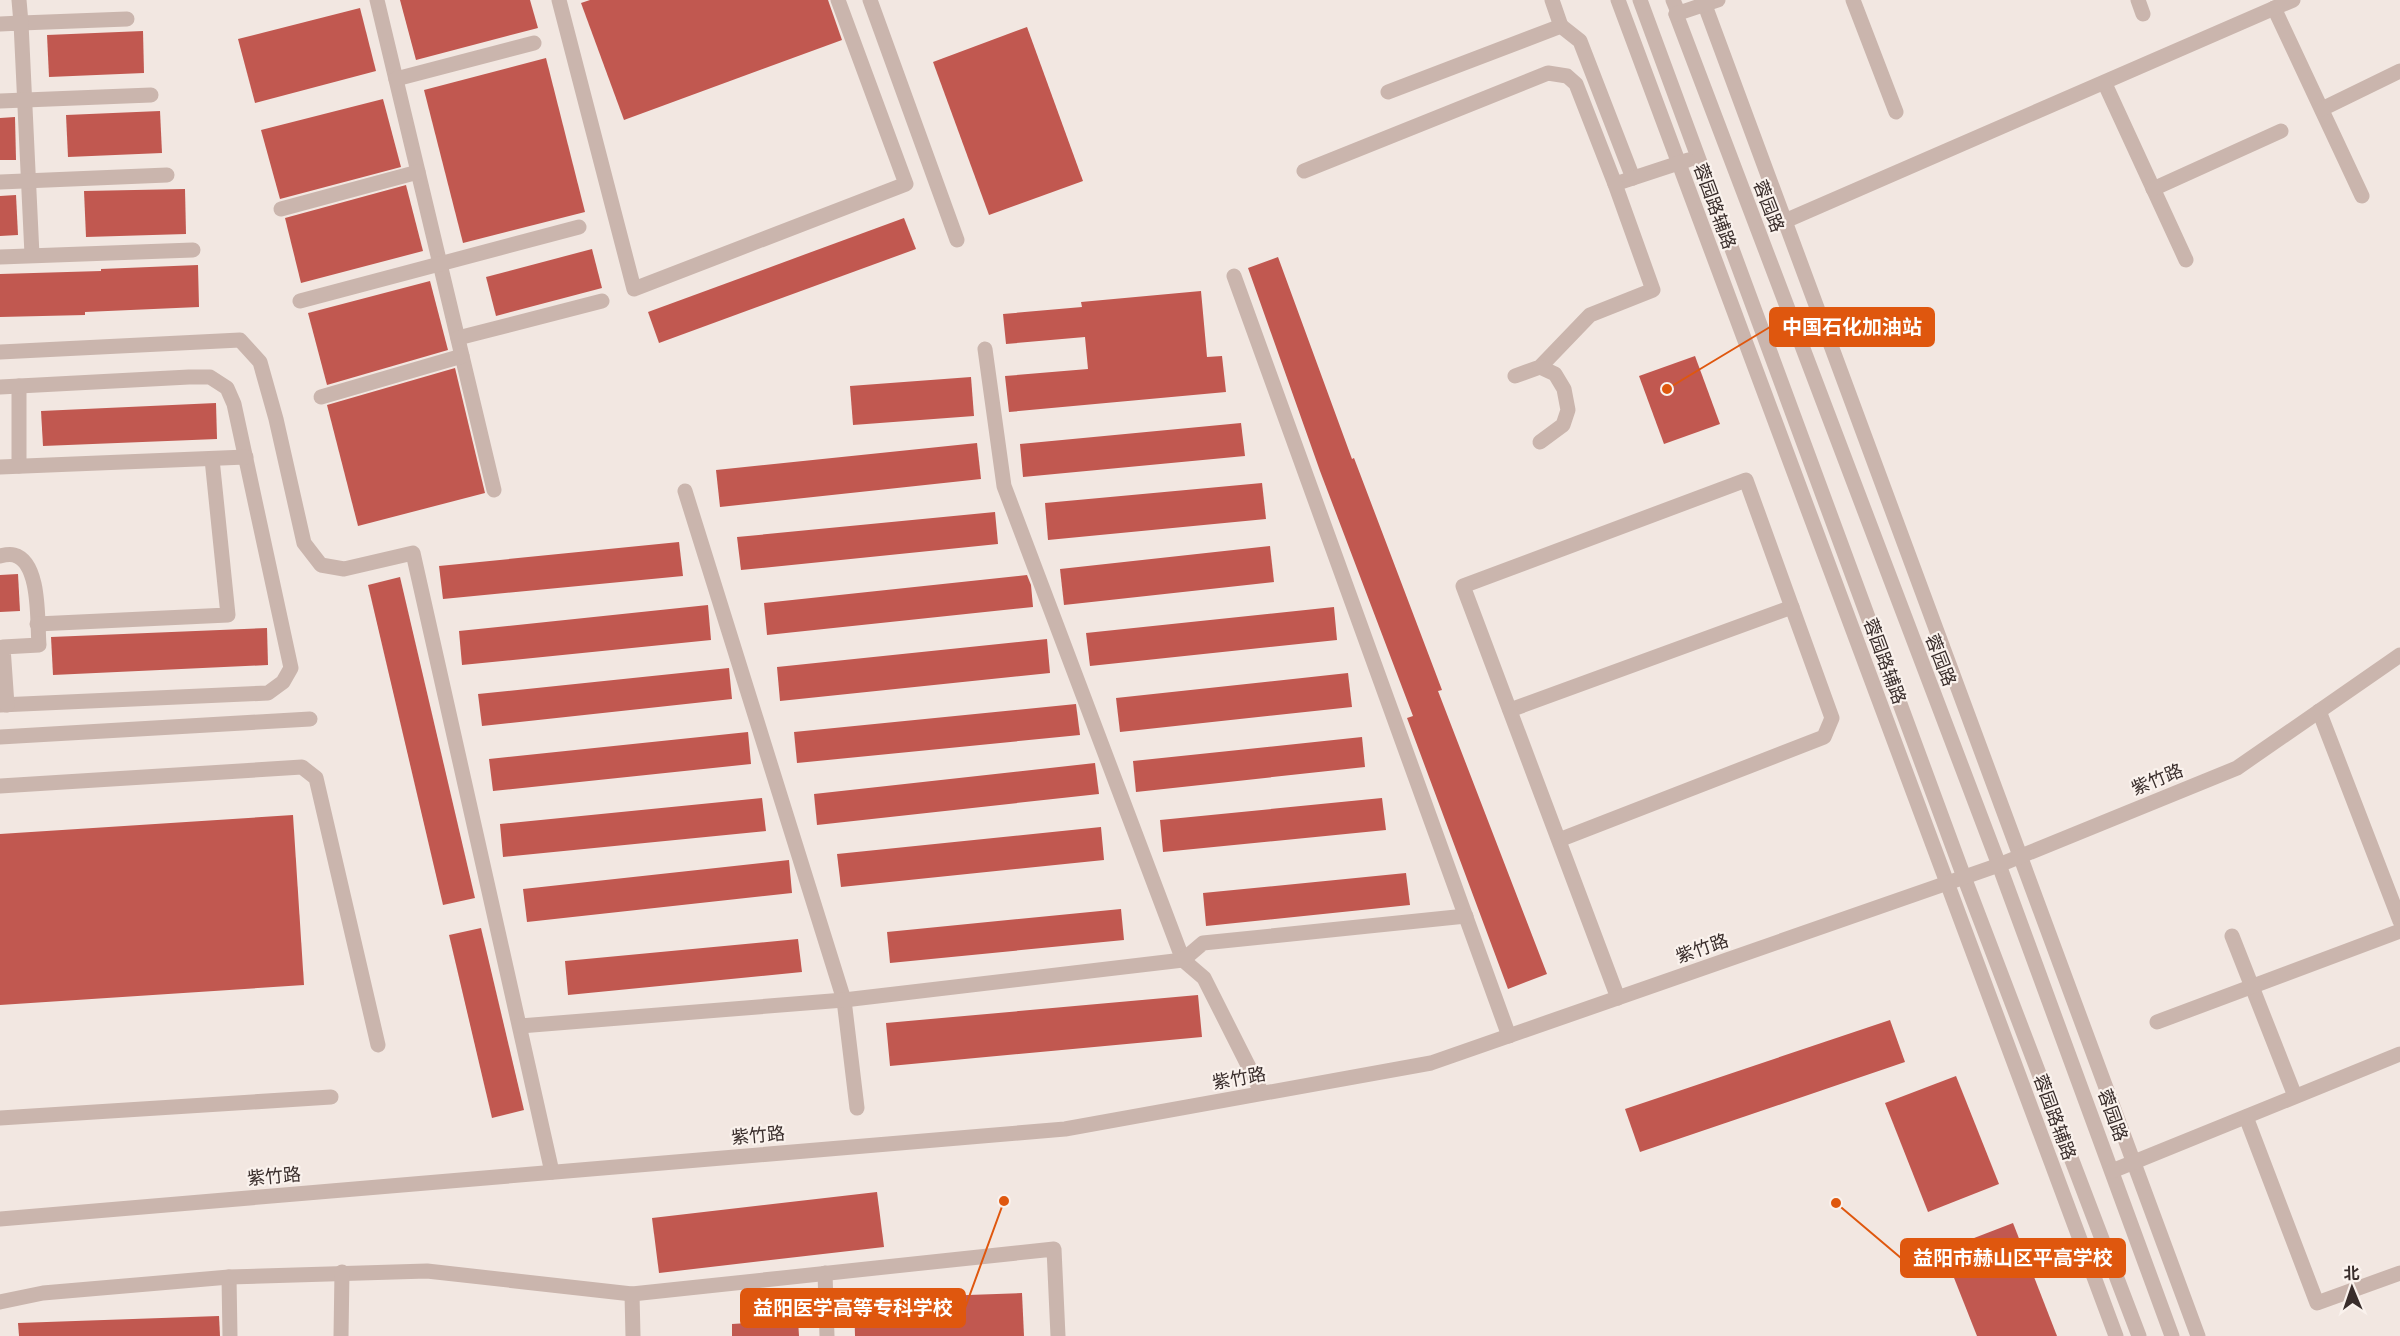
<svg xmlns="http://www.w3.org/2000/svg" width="2400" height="1336" font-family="Raleway,'Noto Sans SC',sans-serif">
<rect width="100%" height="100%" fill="#f2e7e1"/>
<g fill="#c15850">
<path d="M400 0H530L538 28 416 60Z"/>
<path d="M590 0H828L842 40 624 120 581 3Z"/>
<path d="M360 8 376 71 255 103 238 39Z"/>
<path d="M1027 27 1083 181 989 215 933 62Z"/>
<path d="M143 31 144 73 49 77 47 35Z"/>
<path d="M546 58 585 212 463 243 424 90Z"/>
<path d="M383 99 401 167 280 199 261 130Z"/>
<path d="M160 111 162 153 68 157 66 115Z"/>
<path d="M15 117 16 160H0V118Z"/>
<path d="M406 185 423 251 301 283 285 218Z"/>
<path d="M185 189 186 234 86 237 84 191Z"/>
<path d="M16 195 18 235 0 236V196Z"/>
<path d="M904 218 916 249 659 343 648 312Z"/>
<path d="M592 249 602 288 496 316 486 277Z"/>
<path d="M1278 257 1352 459 1354 458 1442 690 1438 691 1547 974 1508 989 1407 718 1413 716 1320 471 1248 268Z"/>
<path d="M198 265 199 307 85 312V315L0 317V274L101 271V269Z"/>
<path d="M430 281 448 350 327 385 308 313Z"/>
<path d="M1201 291 1207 357 1222 356 1226 392 1009 412 1005 376 1088 369 1085 337 1006 344 1003 314 1082 307 1081 302Z"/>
<path d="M1695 356 1720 424 1664 444 1639 376Z"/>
<path d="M455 368 485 493 358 526 327 405Z"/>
<path d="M971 377 974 416 853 425 850 386Z"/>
<path d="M216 403 217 439 43 446 41 411Z"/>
<path d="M1241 423 1245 456 1023 477 1020 444Z"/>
<path d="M977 443 981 479 720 507 716 470Z"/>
<path d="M1262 483 1266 519 1048 540 1045 503Z"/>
<path d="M995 512 998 544 741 570 737 537Z"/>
<path d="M679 542 683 576 443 599 439 566Z"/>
<path d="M1270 546 1274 582 1064 605 1060 569Z"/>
<path d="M18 574 20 611 0 612V575Z"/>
<path d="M1027 575 1031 585 1033 607 767 635 764 603Z"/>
<path d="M400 577 475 898 443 905 368 585Z"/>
<path d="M708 605 711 640 462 665 459 631Z"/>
<path d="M1334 607 1337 640 1090 666 1086 633Z"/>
<path d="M267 628 268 665 53 675 51 637Z"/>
<path d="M1047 639 1050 673 780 701 777 667Z"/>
<path d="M729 668 732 699 482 726 478 694Z"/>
<path d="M1348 673 1352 707 1120 732 1116 698Z"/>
<path d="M1076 704 1080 735 797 763 794 732Z"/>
<path d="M748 732 751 764 493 791 489 759Z"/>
<path d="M1362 737 1365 767 1136 792 1133 761Z"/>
<path d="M1095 763 1099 794 817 825 814 794Z"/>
<path d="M762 798 766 831 503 857 500 824Z"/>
<path d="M1382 798 1386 830 1163 852 1160 820Z"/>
<path d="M293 815 304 985 0 1005V834Z"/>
<path d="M1101 827 1104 860 841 887 837 854Z"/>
<path d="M789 860 792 893 527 922 523 889Z"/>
<path d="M1406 873 1410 905 1206 926 1203 893Z"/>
<path d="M1121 909 1124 940 890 963 887 932Z"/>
<path d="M481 928 524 1110 492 1118 449 935Z"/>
<path d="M798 939 802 972 568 995 565 961Z"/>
<path d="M1198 995 1202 1037 890 1066 886 1023Z"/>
<path d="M1890 1020 1905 1062 1640 1152 1625 1109Z"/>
<path d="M1956 1076 1999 1184 1928 1212 1885 1103Z"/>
<path d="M877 1192 884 1247 659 1273 652 1218Z"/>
<path d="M2013 1223 2057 1336H1977L1943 1250Z"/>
<path d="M1022 1293 1024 1336H855L854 1299Z"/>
<path d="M219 1316 220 1336H19L18 1323Z"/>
<path d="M798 1320 799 1336H732V1324Z"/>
</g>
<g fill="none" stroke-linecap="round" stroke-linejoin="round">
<g stroke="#cab5ad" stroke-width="15">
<path d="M19 0 21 23 127 19"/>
<path d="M377 0 494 490"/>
<path d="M559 0 634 289 906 184 838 0"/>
<path d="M870 0 957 240"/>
<path d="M1552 0 1561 26"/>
<path d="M1618 0 2116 1336"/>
<path d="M1640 0 1964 877 2139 1336"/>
<path d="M1673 0 1678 12 1676 14 1999 865 2172 1336"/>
<path d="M1703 0 2198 1336"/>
<path d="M1853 0 1896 112"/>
<path d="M2138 0 2143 14"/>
<path d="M2274 8 2362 196"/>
<path d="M1676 14 1718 0"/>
<path d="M0 24 21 23 32 255"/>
<path d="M396 79 534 43"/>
<path d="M2105 84 2186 260"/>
<path d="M1388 92 1561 26 1580 41 1633 178"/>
<path d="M0 101 151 95"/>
<path d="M2322 109 2400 71"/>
<path d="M1304 171 1548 73 1567 76 1576 84 1615 184 1688 160"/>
<path d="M0 182 167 175"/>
<path d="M2153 189 2281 131"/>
<path d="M281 209 418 172"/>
<path d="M1785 221 2293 0"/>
<path d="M0 257 193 250"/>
<path d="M1234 276 1509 1036"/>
<path d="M300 301 579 227"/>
<path d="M458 338 602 301"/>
<path d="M985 349 1004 486 1183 960 1204 978 1262 1093"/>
<path d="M0 352 240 340 260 362 276 419 304 543 321 565 344 569 413 553 552 1172"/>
<path d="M1515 376 1540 367 1590 315 1653 290 1615 184"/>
<path d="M19 386V466"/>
<path d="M0 387 189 377H210L227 388 234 404 291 668 283 682 268 693 0 705"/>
<path d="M321 397 462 356"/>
<path d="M1540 442 1563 425 1568 410 1564 389 1555 374 1540 367"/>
<path d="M0 467 246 457"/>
<path d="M685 491 844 1000 857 1108"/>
<path d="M0 556C4 555 10 554 14 555 41 562 37 622 39 645L3 647 7 705"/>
<path d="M37 624 228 615 212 459"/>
<path d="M1510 710 1792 607"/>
<path d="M2319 711 2400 921"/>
<path d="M0 737 310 719"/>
<path d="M0 786 302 767 316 778 378 1045"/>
<path d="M1559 840 1824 737 1832 718 1746 480 1463 586 1618 998"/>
<path d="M2232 936 2295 1096"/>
<path d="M2157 1022 2400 931"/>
<path d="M520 1026 844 1000 1183 960 1203 943 1466 916"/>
<path d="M2246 1117 2317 1303 2400 1273"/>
<path d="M0 1118 331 1097"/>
<path d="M2112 1171 2400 1054"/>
<path d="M0 1219 1065 1129 1431 1063 1999 865 2237 768 2400 655"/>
<path d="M825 1273 827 1336"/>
<path d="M229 1277 230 1336"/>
<path d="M632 1294 633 1336"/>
<path d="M0 1302 43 1293 229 1277 427 1271 632 1294 1054 1249 1058 1336"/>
<path d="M341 1336 342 1272"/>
</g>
</g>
<g text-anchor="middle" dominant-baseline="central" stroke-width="4.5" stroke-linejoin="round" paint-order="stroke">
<g font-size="18" fill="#392d2b" stroke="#faf2ed">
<text transform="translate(1715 206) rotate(70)">蓉园路辅路</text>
<text transform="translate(1769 206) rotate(69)">蓉园路</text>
<text transform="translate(1941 660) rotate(69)">蓉园路</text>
<text transform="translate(1885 661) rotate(70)">蓉园路辅路</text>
<text transform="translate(2157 779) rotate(-22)">紫竹路</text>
<text transform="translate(1702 948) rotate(-19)">紫竹路</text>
<text transform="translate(1239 1078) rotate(-10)">紫竹路</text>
<text transform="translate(2113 1115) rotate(70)">蓉园路</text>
<text transform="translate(2055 1117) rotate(70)">蓉园路辅路</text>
<text transform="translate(758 1135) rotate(-5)">紫竹路</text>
<text transform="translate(274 1176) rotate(-5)">紫竹路</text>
</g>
</g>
<path fill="none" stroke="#df570e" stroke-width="2" d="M1667 389L1770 327M1836 1203L1901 1258M1004 1201L965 1308"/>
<g fill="#df570e" stroke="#faf2ed" stroke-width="2">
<circle cx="1667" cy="389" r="6"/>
<circle cx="1836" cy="1203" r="6"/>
<circle cx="1004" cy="1201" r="6"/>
</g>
<g fill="#df570e" stroke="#df570e" stroke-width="2">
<rect x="1770" y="308" width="164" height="38" rx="6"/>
<rect x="1901" y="1239" width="224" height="38" rx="6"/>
<rect x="741" y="1289" width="224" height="38" rx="6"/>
</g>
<g font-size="20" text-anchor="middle" font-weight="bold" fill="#fff">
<text x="1852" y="334">中国石化加油站</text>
<text x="2013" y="1265">益阳市赫山区平高学校</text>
<text x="853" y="1315">益阳医学高等专科学校</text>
</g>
<g transform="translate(2352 1288) rotate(358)" stroke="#faf2ed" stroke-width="4.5" paint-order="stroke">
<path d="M0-4.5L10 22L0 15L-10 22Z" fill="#392d2b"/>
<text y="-9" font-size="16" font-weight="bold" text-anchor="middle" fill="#392d2b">北</text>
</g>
</svg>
